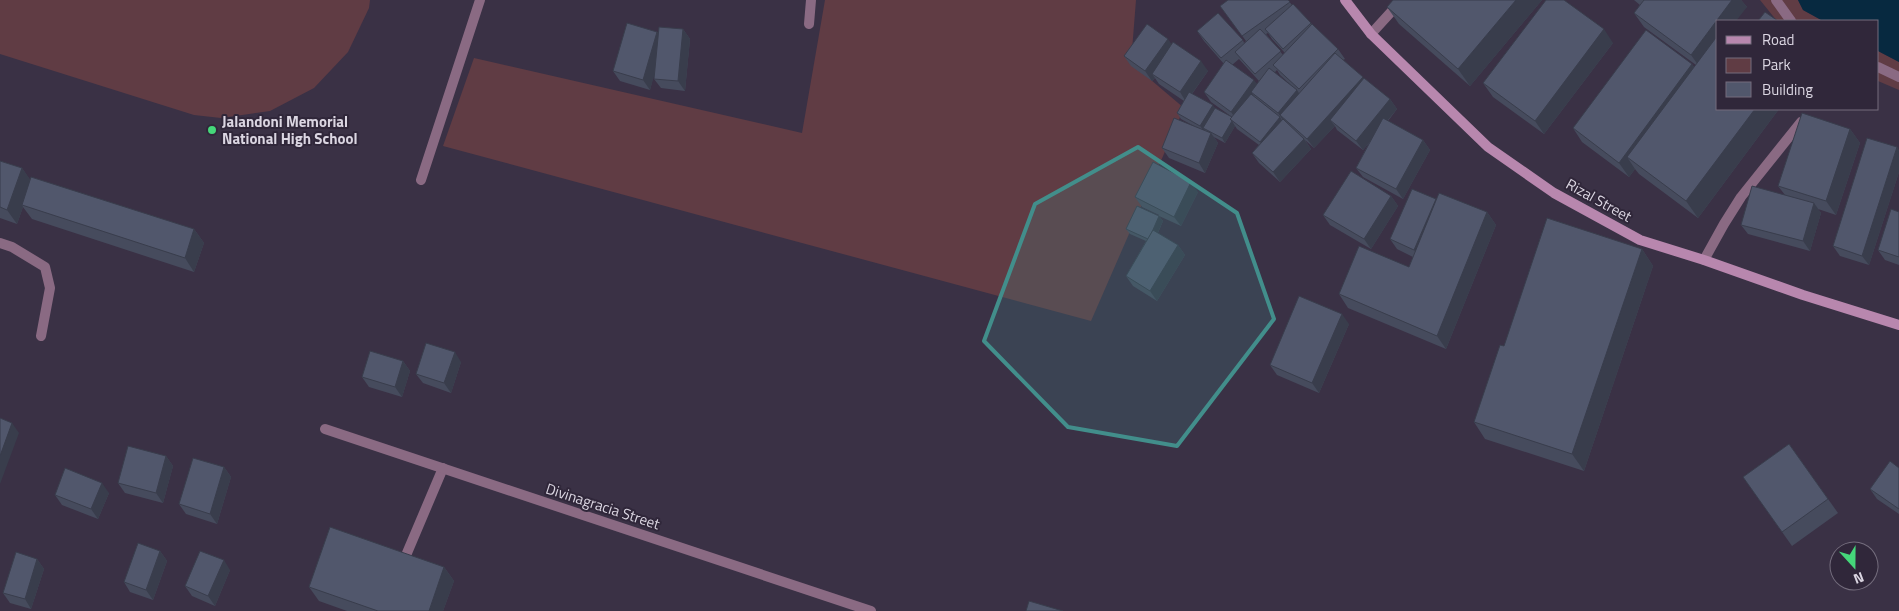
<svg xmlns="http://www.w3.org/2000/svg" width="1899" height="611" font-family="'Titillium Web',sans-serif">
<rect width="100%" height="100%" fill="#3a3145"/>
<g fill="#603c44">
<path d="M0 0H370L369 8 348 52 314 88 270 111 221 118 194 115 0 54Z"/>
<path d="M825 0H1136L1131 63 1184 108 1091 321 443 146 474 58 802 133Z"/>
<path d="M1760 0H1798L1803 10 1823 21H1777Z"/>
<path d="M1878 51 1899 62V90L1878 81Z"/>
</g>
<path fill="#072940" d="M1798 0H1899V62L1878 51V21H1823L1803 10Z"/>
<g fill="none" stroke-linecap="round" stroke-linejoin="round">
<g stroke="#8a6a83" stroke-width="10">
<path d="M1371 34 1402 0"/>
<path d="M0 243 12 247 45 267 50 288 41 336"/>
<path d="M1704 260 1724 224 1741 197 1801 122"/>
<path d="M407 553 443 468"/>
</g>
<g stroke="#8a6a83" stroke-width="10">
<path d="M1776 0 1791 21"/>
<path d="M809 24 811 0"/>
<path d="M1878 67 1899 77"/>
</g>
<path stroke="#8a6a83" stroke-width="10" d="M421 180 480 0"/>
<path stroke="#8a6a83" stroke-width="10" d="M325 429 871 611"/>
<path stroke="#b887ae" stroke-width="10" d="M1345 0 1371 34 1488 147 1554 193 1640 240 1704 260 1803 295 1899 325"/>
</g>
<g fill="#464b5d" fill-rule="evenodd">
<path d="M1288 0 1292 5 1338 49 1345 59 1343 60 1364 79 1390 99 1397 109 1388 121 1423 140 1430 150 1403 199 1363 177 1356 168 1369 143 1363 150 1337 130 1335 126 1314 148 1305 140 1311 149 1280 182 1259 163 1252 153 1259 145 1237 129 1235 126 1225 143 1214 137 1218 143 1205 173 1169 158 1162 148 1194 126 1181 119 1177 113 1184 101 1159 84 1155 78 1152 81 1131 66 1124 56 1172 44 1208 71 1192 94 1215 108 1232 117 1211 102 1204 92 1224 64 1204 41 1197 31 1243 40 1244 43 1246 41 1220 6ZM1268 33 1272 39 1285 53 1283 55 1266 34ZM1239 59 1259 81 1257 84 1232 65ZM1277 70 1280 75 1293 87 1274 73Z"/>
<path d="M1542 0 1470 86 1399 24 1387 7Z"/>
<path d="M1634 0H1741L1747 7 1718 21V109H1779L1698 218 1639 174 1635 169 1629 177 1582 142 1573 128 1692 64 1694 67 1696 65 1644 27 1634 13 1640 5Z"/>
<path d="M683 29 690 39 685 91 661 88 654 79V74L650 90 620 81 613 71 657 32 658 33Z"/>
<path d="M1613 43 1544 134 1493 97 1483 83Z"/>
<path d="M1850 129 1860 143 1836 215 1818 209 1821 213 1810 251 1748 234 1741 225 1785 195 1778 186Z"/>
<path d="M1897 147 1899 151V172L1869 265 1840 256 1833 246Z"/>
<path d="M0 161 22 168 30 180 194 229 204 243 194 272 32 219 23 207 17 224 0 218Z"/>
<path d="M1198 192 1181 226 1159 216 1163 221 1158 233 1178 245 1185 255 1157 301 1133 286 1126 276 1146 241 1130 234 1126 229 1159 215 1142 207 1135 197Z"/>
<path d="M1391 196 1398 206 1371 249 1330 225 1323 215Z"/>
<path d="M1436 199 1487 212 1496 225 1446 349 1348 308 1339 294 1409 267 1413 257 1397 249 1390 239Z"/>
<path d="M1899 212V265L1885 260 1878 250Z"/>
<path d="M1642 249 1653 266 1584 471 1485 439 1474 422 1504 346Z"/>
<path d="M1349 324 1319 393 1277 375 1270 365Z"/>
<path d="M403 361 410 371 402 397 369 387 362 377Z"/>
<path d="M461 362 451 393 423 383 416 374Z"/>
<path d="M1789 444 1838 513 1792 546 1743 477Z"/>
<path d="M166 456 173 466 163 503 125 493 118 483Z"/>
<path d="M224 467 231 477 217 524 186 514 179 504Z"/>
<path d="M1899 468V514L1877 499 1870 489Z"/>
<path d="M109 493 98 519 62 505 55 495Z"/>
<path d="M160 551 167 561 153 600 130 592 124 582Z"/>
<path d="M37 559 44 569 31 609 10 603 3 593Z"/>
<path d="M444 567 454 581 443 611H347L319 601 309 587Z"/>
<path d="M230 570 215 606 192 596 185 586Z"/>
</g>
<g fill="#393d4c">
<path d="M1516 0H1542L1470 86 1458 69Z"/>
<path d="M1732 0H1741L1747 7 1736 21H1718V46L1701 69 1691 55Z"/>
<path d="M683 29 690 39 685 91 678 81Z"/>
<path d="M1604 29 1613 43 1544 134 1535 121Z"/>
<path d="M657 32 664 42 650 90 643 80Z"/>
<path d="M1168 39 1175 49 1152 74 1155 78 1152 81 1145 71Z"/>
<path d="M1201 61 1208 71 1186 102 1180 92Z"/>
<path d="M1692 64 1702 78 1627 157 1635 169 1629 177 1619 163Z"/>
<path d="M1363 77 1369 86 1330 120 1335 126 1314 148 1307 139Z"/>
<path d="M1254 80 1261 90 1251 92 1255 98 1238 122 1231 112Z"/>
<path d="M1297 90 1303 100 1280 115 1286 122 1285 123 1278 113Z"/>
<path d="M1390 99 1397 109 1363 150 1356 141Z"/>
<path d="M1213 105 1216 110 1203 128 1205 130 1204 131 1200 126Z"/>
<path d="M1755 109H1779L1698 218 1686 201Z"/>
<path d="M1280 117 1286 127 1267 152 1260 142Z"/>
<path d="M1232 121 1235 126 1225 143 1222 138Z"/>
<path d="M1850 129 1860 143 1836 215 1826 201Z"/>
<path d="M1211 133 1218 143 1205 173 1199 163Z"/>
<path d="M1304 139 1311 149 1280 182 1273 172Z"/>
<path d="M1423 140 1430 150 1403 199 1396 189Z"/>
<path d="M1897 147 1899 151V172L1869 265 1862 256Z"/>
<path d="M22 168 32 182 22 205 23 207 17 224 7 210Z"/>
<path d="M1191 182 1198 192 1181 226 1174 217Z"/>
<path d="M1391 196 1398 206 1371 249 1364 239Z"/>
<path d="M1436 199 1421 260 1414 250Z"/>
<path d="M1814 203 1821 213 1810 251 1803 241Z"/>
<path d="M1487 212 1496 225 1446 349 1437 336Z"/>
<path d="M1159 216 1163 221 1153 244 1149 239Z"/>
<path d="M194 229 204 243 194 272 185 258Z"/>
<path d="M1178 245 1185 255 1157 301 1150 291Z"/>
<path d="M1642 249 1653 266 1584 471 1572 454Z"/>
<path d="M1342 314 1349 324 1319 393 1312 383Z"/>
<path d="M455 352 461 362 451 393 444 383Z"/>
<path d="M403 361 410 371 402 397 395 387Z"/>
<path d="M12 423 19 433 0 484V456Z"/>
<path d="M166 456 173 466 163 503 156 493Z"/>
<path d="M224 467 231 477 217 524 210 514Z"/>
<path d="M102 483 109 493 98 519 91 509Z"/>
<path d="M160 551 167 561 153 600 146 590Z"/>
<path d="M37 559 44 569 31 609 25 599Z"/>
<path d="M224 560 230 570 215 606 208 596Z"/>
<path d="M444 567 454 581 443 611H429Z"/>
</g>
<g fill="#51576c" stroke="#393d4c">
<path d="M1228 0H1288L1290 2 1242 36 1220 6Z"/>
<path d="M1393 0H1516L1458 69 1387 7Z"/>
<path d="M1546 0H1564L1604 29 1535 121 1483 83Z"/>
<path d="M1644 0H1732L1691 55 1634 13Z"/>
<path d="M1293 4 1311 23 1283 49 1265 29Z"/>
<path d="M1765 12 1778 21H1758Z"/>
<path d="M1218 13 1243 40 1221 58 1197 31Z"/>
<path d="M627 23 657 32 643 80 613 71Z"/>
<path d="M1147 24 1168 39 1145 71 1124 56Z"/>
<path d="M1312 24 1338 49 1299 89 1273 65Z"/>
<path d="M659 27 683 29 678 81 654 79Z"/>
<path d="M1260 29 1281 51 1255 74 1235 52Z"/>
<path d="M1646 30 1692 64 1619 163 1573 128Z"/>
<path d="M1718 35V109H1755L1686 201 1627 157Z"/>
<path d="M1173 42 1201 61 1180 92 1152 74Z"/>
<path d="M1335 53 1363 77 1307 139 1280 115Z"/>
<path d="M1226 60 1254 80 1231 112 1204 92Z"/>
<path d="M1269 68 1297 90 1278 113 1251 92Z"/>
<path d="M1364 78 1390 99 1356 141 1330 120Z"/>
<path d="M1189 92 1213 105 1200 126 1177 113Z"/>
<path d="M1251 94 1280 117 1260 142 1230 119Z"/>
<path d="M1215 108 1232 117 1230 119 1232 121 1222 138 1203 128Z"/>
<path d="M1802 113 1850 129 1826 201 1778 186Z"/>
<path d="M1174 118 1211 133 1199 163 1162 148Z"/>
<path d="M1383 118 1423 140 1396 189 1356 168Z"/>
<path d="M1283 119 1304 139 1273 172 1252 153Z"/>
<path d="M1867 138 1897 147 1862 256 1833 246Z"/>
<path d="M0 161 22 168 7 210 0 207Z"/>
<path d="M1153 162 1191 182 1174 217 1135 197Z"/>
<path d="M1351 171 1391 196 1364 239 1323 215Z"/>
<path d="M31 177 194 229 185 258 22 205Z"/>
<path d="M1752 186 1814 203 1803 241 1741 225Z"/>
<path d="M1412 189 1436 199 1414 250 1390 239Z"/>
<path d="M1439 193 1487 212 1437 336 1339 294 1359 246 1409 267Z"/>
<path d="M1137 206 1159 216 1152 232 1148 239 1126 229Z"/>
<path d="M1891 209 1899 212V257L1878 250Z"/>
<path d="M1547 218 1642 249 1572 454 1474 422 1500 345 1504 346Z"/>
<path d="M1153 230 1178 245 1150 291 1126 276Z"/>
<path d="M1299 296 1342 314 1312 383 1270 365Z"/>
<path d="M426 343 455 352 444 383 416 374Z"/>
<path d="M370 351 403 361 395 387 362 377Z"/>
<path d="M0 418 12 423 0 456Z"/>
<path d="M1789 444 1828 499 1782 532 1743 477Z"/>
<path d="M128 446 166 456 156 493 118 483Z"/>
<path d="M193 458 224 467 210 514 179 504Z"/>
<path d="M1890 461 1899 468V509L1870 489Z"/>
<path d="M65 468 102 483 91 509 55 495Z"/>
<path d="M330 527 444 567 429 611H378L309 587Z"/>
<path d="M138 543 160 551 146 590 124 582Z"/>
<path d="M200 551 224 560 208 596 185 586Z"/>
<path d="M16 552 37 559 25 599 3 593Z"/>
<path d="M1029 601 1063 611H1026Z"/>
</g>
<path fill="#428e8b" fill-opacity="0.2" stroke="#428e8b" stroke-width="4" stroke-linejoin="round" d="M1138 147 1237 213 1274 319 1177 446 1068 427 984 341 1035 204Z"/>
<circle fill="#45d77a" stroke="#30273a" stroke-width="2" cx="212" cy="130" r="5"/>
<g text-anchor="middle" dominant-baseline="central" stroke-width="4" stroke-linejoin="round" paint-order="stroke">
<g font-size="15" font-weight="bold" fill="#dbd6e2" stroke="#30273a" text-anchor="start">
<text x="222" y="121">Jalandoni Memorial<tspan x="222" dy="17">National High School</tspan></text>
</g>
<g font-size="15" fill="#dbd6e2" stroke="#30273a">
<text transform="translate(1599 200) rotate(29)">Rizal Street</text>
<text transform="translate(603 506) rotate(18)">Divinagracia Street</text>
</g>
</g>
<rect x="1716" y="20" width="162" height="90" fill="#30273a" stroke="#746d7d"/>
<rect x="1726" y="36" width="25" height="8" fill="#b887ae" stroke="#746d7d"/>
<text x="1762" y="45" font-size="15" fill="#dbd6e2">Road</text>
<rect x="1726" y="58" width="25" height="15" fill="#603c44" stroke="#746d7d"/>
<text x="1762" y="70" font-size="15" fill="#dbd6e2">Park</text>
<rect x="1726" y="82" width="25" height="15" fill="#51576c" stroke="#746d7d"/>
<text x="1762" y="95" font-size="15" fill="#dbd6e2">Building</text>
<g transform="translate(1854 566) rotate(159)"><circle r="24" fill="#30273a" stroke="#746d7d"/>
<path d="M0-4L9 19L0 12L-9 19Z" fill="#45d77a"/>
<text y="-8" font-size="14" font-weight="bold" text-anchor="middle" fill="#dbd6e2">N</text>
</g>
</svg>
